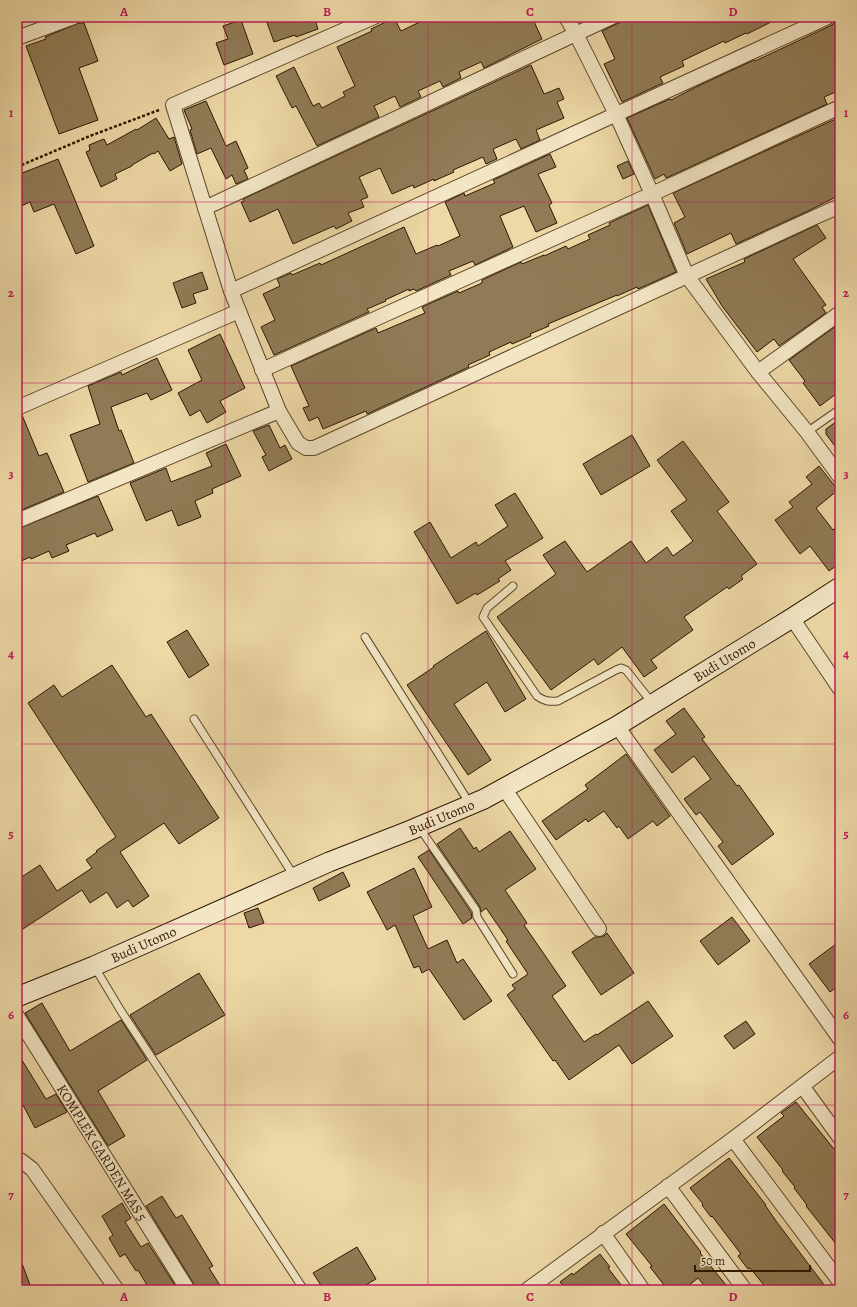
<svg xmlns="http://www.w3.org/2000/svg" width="857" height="1307" font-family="Alegreya,serif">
<rect width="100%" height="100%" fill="#edd8a6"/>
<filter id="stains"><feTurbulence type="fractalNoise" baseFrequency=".005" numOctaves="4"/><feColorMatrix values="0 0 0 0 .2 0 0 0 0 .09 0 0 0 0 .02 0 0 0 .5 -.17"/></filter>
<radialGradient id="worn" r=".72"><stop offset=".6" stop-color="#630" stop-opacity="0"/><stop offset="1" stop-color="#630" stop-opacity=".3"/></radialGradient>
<g fill="#907b56" stroke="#2b1700">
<path d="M265 17H314L318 29 296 37 295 35 274 42Z"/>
<path d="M430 17H532L542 39 484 68 481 62 459 72 461 78 443 87 440 81 418 91 421 97 400 107 395 96 374 106 379 117 317 146 296 106 292 108 276 76 294 67 313 106 319 103 322 108 345 96 343 92 355 86 337 47 372 31 371 29 394 18 401 31Z"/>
<path d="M631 17H781L747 34 746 33 725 43 724 41 682 61 684 66 660 77 663 83 622 102 604 64 615 59 602 31Z"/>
<path d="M840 17V90L824 97 827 104 666 178 664 174 655 179 627 118 670 99 671 100 696 87 754 60 755 61 832 25 835 22 836 19Z"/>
<path d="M241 20 253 54 224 65 216 43 228 39 223 26Z"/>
<path d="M79 23H84L98 61 79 68 98 120 59 134 26 46 46 39 45 37Z"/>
<path d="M531 65 544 94 559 88 564 99 557 102 564 118 536 130 540 140 521 149 516 139 493 149 497 159 486 164 483 157 453 170 454 172 434 181V179L414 188 413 185 392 194 380 168 359 177 368 197 361 200 364 207 348 213 352 221 336 229 334 226 293 244 278 209 250 222 241 202 244 201 243 199Z"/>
<path d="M206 101 226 146 236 141 248 168 244 170 248 179 236 184 232 175 226 179 211 148 197 154 190 130 192 129 184 110Z"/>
<path d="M840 117V195L808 211 736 244 731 233 687 254 674 223 685 217 673 193Z"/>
<path d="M156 118 169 139 174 137 182 164 170 171 158 151 154 154 153 153 132 165V166L115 174 117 179 101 187 86 152 90 150 89 145 104 139 107 145 136 129 137 130Z"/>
<path d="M550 154 556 167 538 174 552 203 549 205 557 223 536 232 524 206 500 216 513 247 475 265 473 261 449 271 451 275 416 291 414 289 409 291V289L385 300 386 301 367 309 369 312 274 355 261 327 275 320 263 294 280 286 277 279 291 273 292 275 320 263 321 265 404 227 416 254 437 245 438 246 460 236 445 202 464 193 465 196 495 183 493 180Z"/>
<path d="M58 159 94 246 76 254 54 204 34 212 30 202 17 208V175Z"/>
<path d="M628 161 634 174 623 179 617 166Z"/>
<path d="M648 205 676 272 638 289 637 287 617 296V295L548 324 549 326 530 334 531 336 512 344 511 342 489 352 490 355 468 365 469 367 367 414 366 411 323 429 318 417 309 421 303 408 309 406 291 366 376 328 378 333 425 313 422 307 458 291 459 293 482 283V280L521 262 522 264 544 255V256L566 246 568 249 590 239 588 235 610 225 609 223Z"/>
<path d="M817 225 826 238 793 259 826 305 822 307 826 313 779 346 774 339 757 352 722 306 706 279 745 262 744 259Z"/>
<path d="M202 272 208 289 193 294 196 303 182 308 173 283Z"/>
<path d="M836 326 840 331V391L820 406 803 383 805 381 789 360Z"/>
<path d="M220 334 245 388 220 401 226 412 207 423 200 410 190 416 178 393 202 380 188 350Z"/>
<path d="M157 358 172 390 151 400 147 393 111 407 119 431 121 430 134 463 88 482 70 435 100 424 88 386 121 372 122 375Z"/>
<path d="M22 415 39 456 47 453 64 492 17 512V416Z"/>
<path d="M840 419V453L826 434V429Z"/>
<path d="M269 425 280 448 285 445 292 459 269 471 262 457 266 455 253 431Z"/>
<path d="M632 435 650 466 601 495 583 464Z"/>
<path d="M683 441 729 502 717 511 757 564 741 576 743 579 729 589 727 587 684 617 693 630 651 660 657 668 644 677 622 647 598 665 594 659 551 690 497 617 556 574 543 555 565 541 587 572 631 541 646 563 667 547 673 556 693 541 671 511 687 500 657 460Z"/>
<path d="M226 444 241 476 212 489 213 493 195 501 201 517 178 526 172 510 146 521 130 483 166 468 171 482 212 466 206 453Z"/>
<path d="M819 466 838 490 816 508 833 530 840 525V563L829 571 810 546 800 554 775 520 793 507 789 502 812 484 806 477Z"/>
<path d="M515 493 543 538 505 561 511 570 498 579 500 581 477 595 476 593 457 604 414 532 430 522 451 558 476 542 478 546 508 526 495 505Z"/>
<path d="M98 496 113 530 97 537 95 533 66 545 69 551 52 558 49 551 31 559 30 557 17 563V529Z"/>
<path d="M187 630 209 665 189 678 167 642Z"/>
<path d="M486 631 526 699 505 712 487 682 454 704 491 760 468 775 407 685 434 667 433 666Z"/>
<path d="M112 665 146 717 151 714 219 818 179 844 164 823 120 852 149 896 133 907 128 900 117 908 107 892 90 903 82 890 17 933V880L40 865 57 891 92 868 86 860 97 852 96 851 116 837 28 703 54 685 62 697Z"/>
<path d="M684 708 705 737 702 739 737 786 739 785 774 834 732 865 718 846 723 842 700 812 696 815 684 799 711 779 694 756 672 773 654 750 676 734 666 721Z"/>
<path d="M626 754 670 816 657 826 653 821 628 839 619 826 617 828 604 811 588 822 586 819 556 840 542 821 588 789 585 785Z"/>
<path d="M460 828 474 849 476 847 479 852 510 831 536 869 505 890 527 923 524 925 566 986 552 996 584 1042 596 1034 597 1035 648 1001 673 1036 632 1064 619 1045 569 1080 555 1060 553 1061 507 995 515 989 512 985 528 974 506 941 508 940 486 908 481 912 480 907 437 844Z"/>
<path d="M429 850 471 912 472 918 463 924 418 857Z"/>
<path d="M414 868 432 907 413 916 428 949 447 940 457 963 463 959 492 1001 464 1020 429 969 422 973 419 966 414 968 395 925 387 930 367 892Z"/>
<path d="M343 872 350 886 319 901 313 888Z"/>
<path d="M258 908 264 923 249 928 244 913Z"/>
<path d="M732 917 750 941 718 965 700 941Z"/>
<path d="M607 933 634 973 601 995 572 952 595 937H600L604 936Z"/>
<path d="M840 941V985L830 992 809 964Z"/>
<path d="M199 973 225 1015 156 1055 130 1015Z"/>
<path d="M42 1003 70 1051 121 1020 147 1060 98 1091 125 1136 108 1146 25 1013Z"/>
<path d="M746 1021 755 1034 734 1049 724 1036Z"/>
<path d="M17 1052 46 1099 56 1094 67 1112 35 1128 23 1105 21 1107 17 1100Z"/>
<path d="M796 1102 834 1149 837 1146H840V1249L806 1206 807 1205 794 1188 795 1187 782 1171 783 1170 757 1137 784 1116 781 1113Z"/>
<path d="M729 1158 766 1205H765L776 1221 828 1290H768L750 1268 748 1269 738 1256 741 1254 712 1216 711 1217 702 1205 703 1204 690 1188Z"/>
<path d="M162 1196 176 1218 182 1215 213 1266 209 1268 223 1290H196L195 1286 146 1206Z"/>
<path d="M122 1203 131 1218 125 1222 141 1247 148 1243 178 1290H150L138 1270 136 1271 125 1254 120 1257 109 1238 113 1235 102 1216Z"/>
<path d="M664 1204 701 1252 700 1253 726 1285 719 1290H708L698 1278 683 1290H668L650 1267 652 1266 626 1234Z"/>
<path d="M357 1247 376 1279 357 1290H324L313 1273Z"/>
<path d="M17 1253H18L32 1290H17Z"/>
<path d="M600 1254 610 1267 608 1268 625 1290H567L560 1282 572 1273 573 1275Z"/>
</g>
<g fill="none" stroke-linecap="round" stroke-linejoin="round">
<defs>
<g id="lane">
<path d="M807 432 840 409"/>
<path d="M513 586 487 608 483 617 537 696C544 701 549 702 558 701L616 670 621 668 626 670 653 704"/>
<path d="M365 637 470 804"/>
<path d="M194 719 294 876"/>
<path d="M419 827 476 910 477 917 513 974"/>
<path d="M94 966 121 1011 304 1290"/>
</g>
<g id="street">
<path d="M374 17 173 105 231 291 279 411 298 443 306 448H314L813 218 840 206"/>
<path d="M566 17 576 34 616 114 652 194 687 276 758 372 807 432 840 477"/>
<path d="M17 38 74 17"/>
<path d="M205 208 612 17"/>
<path d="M231 291 828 17"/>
<path d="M262 370 652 194 840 107"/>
<path d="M758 372 840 313"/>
<path d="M17 408 239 311"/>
<path d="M17 521 279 411"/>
<path d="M792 618 840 689"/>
<path d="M617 726 840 1039"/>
<path d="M504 788 599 929"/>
<path id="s1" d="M17 1016 188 1290"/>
<path d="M803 1087 840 1138"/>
<path d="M733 1139 840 1282"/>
<path d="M17 1160H20L32 1169 117 1290"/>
<path d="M668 1186 745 1290"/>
<path d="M603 1233 643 1290"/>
<path d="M527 1290 733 1139 840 1057"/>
</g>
<g id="secondary">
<path id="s2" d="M17 997 94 966 329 862 411 830 484 799 617 726 792 618 840 587"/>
</g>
</defs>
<use href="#lane" stroke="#5c472a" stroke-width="9"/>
<use href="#street" stroke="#5c472a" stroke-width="16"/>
<use href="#secondary" stroke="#2b1700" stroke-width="21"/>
<path stroke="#2b1700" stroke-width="2.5" stroke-dasharray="3 2" stroke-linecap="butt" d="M17 167 90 136 159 110"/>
<use href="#lane" stroke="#f3e6c5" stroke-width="7"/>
<use href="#street" stroke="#f3e6c5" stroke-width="14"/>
<use href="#secondary" stroke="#f3e6c5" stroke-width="19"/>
</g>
<path fill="none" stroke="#c2185b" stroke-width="1" stroke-opacity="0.55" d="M225 17V1290M428 17V1290M632 17V1290M17 202H840M17 383H840M17 563H840M17 744H840M17 924H840M17 1105H840"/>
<g text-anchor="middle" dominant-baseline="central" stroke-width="3" stroke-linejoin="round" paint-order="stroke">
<g font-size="14" fill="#2b1700" stroke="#f3e6c5">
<text stroke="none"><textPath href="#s2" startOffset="785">Budi Utomo</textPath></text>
<text stroke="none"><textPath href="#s2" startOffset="461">Budi Utomo</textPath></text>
<text stroke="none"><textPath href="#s2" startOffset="137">Budi Utomo</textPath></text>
<text stroke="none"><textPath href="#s1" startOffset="161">KOMPLEK GARDEN MAS 5</textPath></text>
</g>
</g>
<rect width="857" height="1307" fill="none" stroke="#edd8a6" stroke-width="44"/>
<path d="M695 1265v6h115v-6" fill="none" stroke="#2b1700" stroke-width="2"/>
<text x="701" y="1265" font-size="12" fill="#2b1700" stroke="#f3e6c5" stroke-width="3" paint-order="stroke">50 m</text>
<rect x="22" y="22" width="813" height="1263" fill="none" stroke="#c2185b" stroke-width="1.5"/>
<g font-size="13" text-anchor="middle" font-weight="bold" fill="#c2185b">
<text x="124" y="16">A</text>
<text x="327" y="16">B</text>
<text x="530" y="16">C</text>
<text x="733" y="16">D</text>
<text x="11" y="117">1</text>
<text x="846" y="117">1</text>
<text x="11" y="297">2</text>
<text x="846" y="297">2</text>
<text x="11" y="478">3</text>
<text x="846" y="478">3</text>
<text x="11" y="658">4</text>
<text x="846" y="658">4</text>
<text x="11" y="838">5</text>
<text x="846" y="838">5</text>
<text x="11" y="1019">6</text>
<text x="846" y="1019">6</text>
<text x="11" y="1199">7</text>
<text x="846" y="1199">7</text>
<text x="124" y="1301">A</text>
<text x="327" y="1301">B</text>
<text x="530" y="1301">C</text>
<text x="733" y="1301">D</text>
</g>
<rect width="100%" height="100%" filter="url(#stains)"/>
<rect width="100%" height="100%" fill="url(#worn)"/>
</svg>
